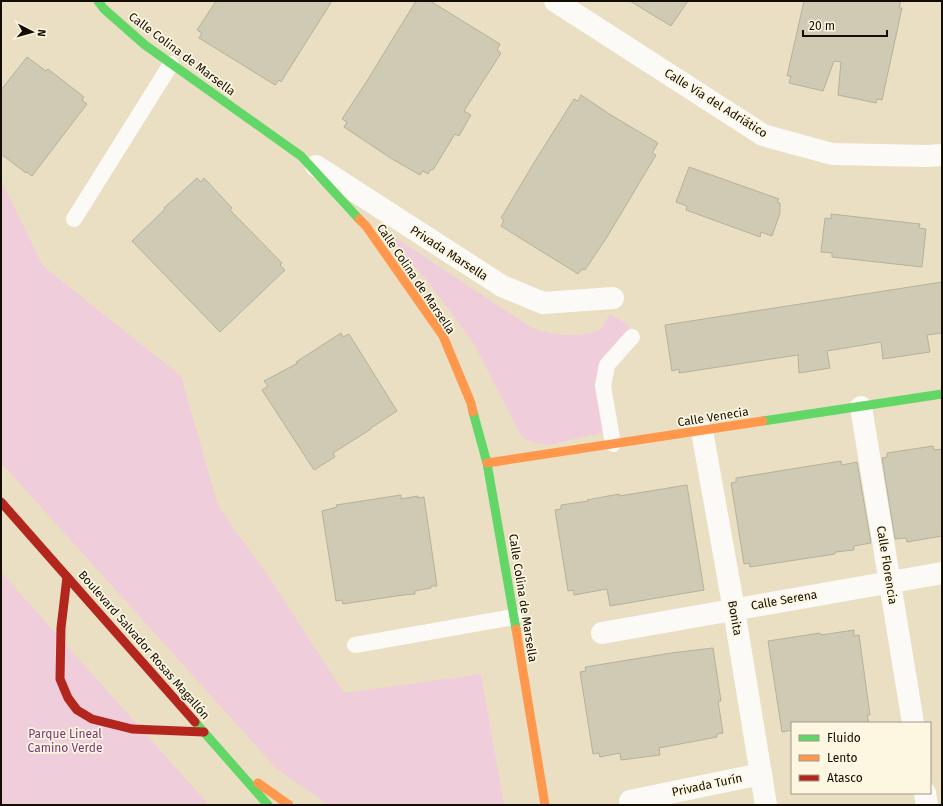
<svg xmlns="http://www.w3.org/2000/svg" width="943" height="806" font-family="'Fira Sans',sans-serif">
<rect width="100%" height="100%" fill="#eadfc3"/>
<g fill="#f0cddb">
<path d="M1 180 43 266 181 376 218 506 273 583 344 693 481 674 504 805H328L276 768 1 463Z"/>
<path d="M381 228 532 328C558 336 574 338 600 330L610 314 630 326 599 371 594 383 605 432 549 445 537 443 526 440 520 434 474 344 430 284Z"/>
<path d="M1 572 209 805H1Z"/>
</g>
<g fill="#cecab3" stroke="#b6b19b">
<path d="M216 1H332L281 82 279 80 275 85 199 38 202 33 197 30Z"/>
<path d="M416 1H430L453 15 500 44 497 50 501 53 464 111 471 115 459 136 455 134 433 170 431 169 428 174 423 171 420 175 392 159 344 127 347 122 342 119 365 84Z"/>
<path d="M630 1H688L671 26Z"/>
<path d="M804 1H901L899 8H902L882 100 877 99 876 103 838 95 841 62 834 61 823 91 789 83 791 76H787Z"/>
<path d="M27 57 46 71 48 69 84 97 82 100 87 104 32 176 27 172 26 173 1 154V90Z"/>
<path d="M581 95 611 115 658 143 652 153 656 155 607 237 585 270 582 269 578 274 501 226 504 220 501 218 535 161 574 99 578 101Z"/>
<path d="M689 167 779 199 777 202 780 203V213L772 236 761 232 760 237 686 210 687 206 676 202Z"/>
<path d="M197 178 201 182 204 178 232 208 230 210 282 263 280 265 285 270 220 332 132 241 165 209 164 208Z"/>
<path d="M831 214 920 224 919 228 926 229 922 267 832 257V253L821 252 825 218 831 219Z"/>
<path d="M942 282V333L927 335 930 352 883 359 881 342 827 351 830 368 799 373 798 355 679 373V369L672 371 665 325Z"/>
<path d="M341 333 343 337 349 334 397 411 371 428V429L333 453 335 457 314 470 262 390 268 386 264 381 298 363 296 362Z"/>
<path d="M933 446 934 450 942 449V536L907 542 906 538 895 539 882 458 887 457V453Z"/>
<path d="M841 461 842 465 857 462 871 543 854 546V550L835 552V554L750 567 749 563 744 564 731 483 736 482V478Z"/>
<path d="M687 485 704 590 610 606 607 589 574 595 573 590 568 591 555 510 561 509V505L588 501 587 500 619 494V496Z"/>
<path d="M401 495V499L418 496V498L424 497 437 586H431V588L415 591V594L403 595 343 604 342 600 336 601 322 511 337 507 336 505Z"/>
<path d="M854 630V636L859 635 870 715H867L869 723H792V730L782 732 768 641 820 633 821 635Z"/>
<path d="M713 648 721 701H718L723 733 717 734V737L659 748 660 755 621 760 620 753 600 757 599 753 593 754 580 672 586 671 585 667 671 653Z"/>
</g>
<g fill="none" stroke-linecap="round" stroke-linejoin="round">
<g stroke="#fcfaf6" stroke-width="16">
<path d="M74 219 171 64"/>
<path d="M613 444 603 386 607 365 632 337"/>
<path d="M355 645 514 617"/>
</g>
<g stroke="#fcfaf6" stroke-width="22">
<path d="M555 1 763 135 832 154 927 156 942 155"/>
<path d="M316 166 502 286 543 303 613 298"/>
<path d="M861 407 913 723"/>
<path d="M702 431 734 610 766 805"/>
<path d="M602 633 942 573"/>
<path d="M925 793 927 805"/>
<path d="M630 801 761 774"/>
</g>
<g stroke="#63d668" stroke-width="9">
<path d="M98 1 104 9 145 45 301 156 359 219"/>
<path d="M473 412 487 463 516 629"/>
<path d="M763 421 942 394"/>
<path d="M195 722 268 805"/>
</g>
<g stroke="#ff974d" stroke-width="9">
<path d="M359 219 366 226 443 336 471 403 473 412"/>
<path d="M487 463 763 421"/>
<path d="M516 629 545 805"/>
<path d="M258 783 289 805"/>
</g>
<g stroke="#b3261e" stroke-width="9">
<path d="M1 502 195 722"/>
<path d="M67 577 61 628 60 679 68 698 77 710 92 719 132 729 204 732"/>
</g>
</g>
<g text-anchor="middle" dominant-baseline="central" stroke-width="3.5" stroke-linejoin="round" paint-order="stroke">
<g font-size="12" fill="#130c00" stroke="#fdf6e1">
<text transform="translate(182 54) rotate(37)">Calle Colina de Marsella</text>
<text transform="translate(716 103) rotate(32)">Calle Vía del Adriático</text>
<text transform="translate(449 253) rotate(33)">Privada Marsella</text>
<text transform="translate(416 279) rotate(56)">Calle Colina de Marsella</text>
<text transform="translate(713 417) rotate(-9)">Calle Venecia</text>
<text transform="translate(887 565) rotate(81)">Calle Florencia</text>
<text transform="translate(523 598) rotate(81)">Calle Colina de Marsella</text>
<text transform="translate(784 600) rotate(-10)">Calle Serena</text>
<text transform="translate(735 618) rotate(80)">Bonita</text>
<text transform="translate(144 645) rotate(49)">Boulevard Salvador Rosas Magallón</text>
<text transform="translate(707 785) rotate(-12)">Privada Turín</text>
</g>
<g font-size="12" fill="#7c3677" stroke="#fdf6e1">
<text x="65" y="734">Parque Lineal<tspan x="65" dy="14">Camino Verde</tspan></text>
</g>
</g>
<rect width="943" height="806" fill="none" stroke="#130c00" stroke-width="4"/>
<rect x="791" y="722" width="140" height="72" fill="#fdf6e1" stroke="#9f9887"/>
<rect x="799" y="735" width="20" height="6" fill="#63d668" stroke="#9f9887"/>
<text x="827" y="742" font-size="12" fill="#130c00">Fluido</text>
<rect x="799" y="755" width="20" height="6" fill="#ff974d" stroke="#9f9887"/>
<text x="827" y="762" font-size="12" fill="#130c00">Lento</text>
<rect x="799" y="775" width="20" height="6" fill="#b3261e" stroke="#9f9887"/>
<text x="827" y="782" font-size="12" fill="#130c00">Atasco</text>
<g transform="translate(32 32) rotate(96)" stroke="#fdf6e1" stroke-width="3" paint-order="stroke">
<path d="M0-3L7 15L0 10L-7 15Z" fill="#130c00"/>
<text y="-6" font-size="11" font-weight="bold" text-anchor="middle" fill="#130c00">N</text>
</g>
<path d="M803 30v6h84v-6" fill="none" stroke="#130c00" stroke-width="2"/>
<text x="809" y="30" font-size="12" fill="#130c00" stroke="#fdf6e1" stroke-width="3" paint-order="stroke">20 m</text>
</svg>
